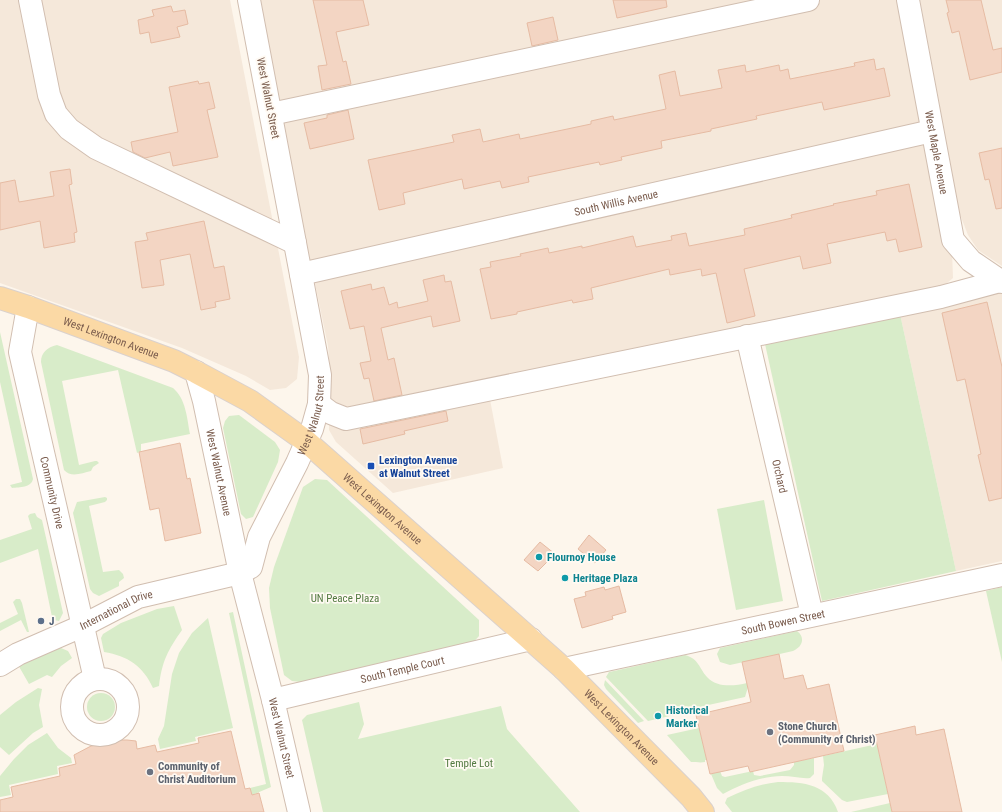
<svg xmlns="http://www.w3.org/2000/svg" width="1002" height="812" font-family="'Roboto Condensed',sans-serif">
<rect width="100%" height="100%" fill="#fdf6ec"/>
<g fill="#f5e8da">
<path d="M0 0H230L299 357 297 379 286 388 270 390 246 376 182 348 0 283Z"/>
<path d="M256 0H897L940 216 952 251 953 278 940 289 488 389 503 468 393 493 336 442 329 430 330 372 328 346Z"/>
<path d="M920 0H1002V266L978 250 968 235 959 212Z"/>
<path d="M1001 293 1002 294V561L956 571 900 314Z"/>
</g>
<g fill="#d8ecc9">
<path d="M900 314 956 571 822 601 765 344Z"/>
<path d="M0 332 33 479C31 488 20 487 12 488L10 485 22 482 0 382Z"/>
<path d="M57 345 173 388C186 399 187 418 190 434L141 444V451L137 453 118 370 62 381 79 465 95 461H97L99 463 93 467 91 471C82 473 71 478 64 470L41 362C41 353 47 347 57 345Z"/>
<path d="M239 415 275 442 280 450 278 462 253 517 246 519 241 514 223 428 225 421 229 416Z"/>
<path d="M315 479 327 480 479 620V636L470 646 309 683 292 681 284 675 270 608 269 588 274 567 303 487Z"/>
<path d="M105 497 107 498V500L105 502 89 506 103 572 119 570 123 574 124 578 119 582V586L99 596 93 593 90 589 73 513 77 502Z"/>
<path d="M764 500 783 601 736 610 717 509Z"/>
<path d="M35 513 37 517 42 520 63 613 59 621 54 620 52 617 38 549 0 563V540L32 529 28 516 30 514Z"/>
<path d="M1002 587V662L986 591Z"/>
<path d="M16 599H20L22 603 29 632H27L21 620 0 631V623L18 614 13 602Z"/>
<path d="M174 606 182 630C168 650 162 661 159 686L153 688C143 666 128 656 104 652L101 638 103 634 121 623 157 609Z"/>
<path d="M233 612 271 787 252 795 250 788 266 784 229 613Z"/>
<path d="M208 618 233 728 195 737 196 741 160 749 158 739 164 726 172 674 179 653 192 633Z"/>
<path d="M797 631C806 638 802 647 793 651L730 665 720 662 717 654 720 648Z"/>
<path d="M59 644 61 648 68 651 72 658 61 666 52 677 47 675 29 684 17 663Z"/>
<path d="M685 655C699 659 699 668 707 677 717 688 734 686 747 683L748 687 745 697 690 709 687 712 648 721 606 677 609 672 614 671Z"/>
<path d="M605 680 644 721 638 723 606 689 604 685Z"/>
<path d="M38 688 42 689 39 705 43 727 33 733 9 755 0 747V715L16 702Z"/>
<circle cx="101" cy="707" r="14"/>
<path d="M359 702 364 724 358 739 501 706 507 729 580 812H323L302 720 307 715Z"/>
<path d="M699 728 707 760H705V762C700 763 697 762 691 762L667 735Z"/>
<path d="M47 733 58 748 71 758 72 763 57 766 58 774 9 785 11 795 0 797V776L14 759 28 745Z"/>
<path d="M877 744 888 794 847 802 842 800 822 781V778L824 765 823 756Z"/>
<path d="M814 758V774L810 778C802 779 792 776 782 776 762 776 741 784 723 794L717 788 711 774 720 771 722 776 725 777 753 771 754 775 760 776 790 770 794 765V762Z"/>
<path d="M778 782C804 782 828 784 838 812H732L725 803 727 798C744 790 759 784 778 782Z"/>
<path d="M890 803 892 812H851Z"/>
</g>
<g fill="#f3d5c3" stroke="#e6bba3">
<path d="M313 0H363L369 25 336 32 343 62 346 61 351 84 322 90 318 66 327 65Z"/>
<path d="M613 0H666L667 7 617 18Z"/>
<path d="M946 0H981L993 50 1002 48V72L970 80 959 31 952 33 947 13 949 12Z"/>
<path d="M171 6 173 12 185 10 188 24 177 27 180 37 151 43 149 32 140 34 138 20 154 16 152 10Z"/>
<path d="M553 17 558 40 532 46 527 23Z"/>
<path d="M874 59 876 70 884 68 890 96 824 110 822 102 756 116 757 119 711 129V131L661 141 662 148 621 157 622 160 600 165 599 162 528 177 529 182 502 188 500 181 464 189 462 179 403 193 405 204 379 210 368 160 454 142 452 135 480 129 483 142 519 134 520 139 591 124V121L613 116 614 120 666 109 659 75 675 71 680 96 722 88 718 70 745 65 746 72 779 65 780 71 788 69 790 79 855 66 854 63Z"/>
<path d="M198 81 199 84 209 82 215 108 207 110 218 157 173 166 170 152 145 158 133 152 131 142 178 132 169 87Z"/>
<path d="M348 110 354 139 310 149 304 123 327 118V115Z"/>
<path d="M1002 148V208L996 209 989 179 985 180 979 153Z"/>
<path d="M70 169 72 184 69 185 77 232 74 233 75 242 44 248 40 221 0 230V183L15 180 19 202 54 196 50 172Z"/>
<path d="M909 184 922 247 899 252 896 239 887 241 885 232 827 244 831 263 803 269 800 256 744 269 755 316 727 323 716 273 702 276 701 269 670 275 669 269 591 288 593 299 573 303 572 300 517 312V314L491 319 480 269 491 267 490 262 521 256 520 254 548 248 549 253 582 246V248L633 236 636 247 672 240 671 236 686 233 689 246 745 235 744 229 792 218 791 215 834 205 833 204 877 195 876 191Z"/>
<path d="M204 221 214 268 224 266 230 299 215 302 216 307 201 310 190 254 160 260 164 285 142 288 135 242 148 240 146 233Z"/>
<path d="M444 275 445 282 451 281 460 321 433 327 431 316 381 328 388 360 394 358 402 395 374 401 369 378 364 379 360 363 371 361 364 326 350 329 341 291 371 284 372 290 384 287 389 305 397 302 398 308 428 301 423 280Z"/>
<path d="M987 302 1002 367V498L989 501 978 455 981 454 965 379 957 381 942 313Z"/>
<path d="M446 411 448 421 404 431 405 434 363 444 360 429Z"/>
<path d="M180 443 187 479 190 478 201 533 165 541 159 508 150 510 139 452Z"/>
<path d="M589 535 606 550 595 563 578 549Z"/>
<path d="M540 542 555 554 538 571 524 560Z"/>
<path d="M619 586 626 612 612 616 613 619 582 628 574 599 586 596 585 592 604 587 605 590Z"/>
<path d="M779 654 784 679 803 675 807 689 829 684 844 751 750 772 748 766 710 774 696 715 751 702 742 662Z"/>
<path d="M915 726 916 735 944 729 962 812H892L875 735Z"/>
<path d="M231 731 245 789 250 788 252 795 259 793 264 812H0V800L13 797 11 787 60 776 59 768 76 764 74 755 91 746 117 740H127L136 741 137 749 155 745 157 752 199 743 198 738Z"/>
</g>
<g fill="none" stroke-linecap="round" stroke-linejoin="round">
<defs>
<g id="minor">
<path d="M30 0 49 95 56 114 69 129 96 148 295 243"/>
<path id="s1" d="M908 0 953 240 971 261 1002 282"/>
<path d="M271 114 808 0"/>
<path id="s2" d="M301 274 932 131"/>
<path id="s3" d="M28 307 20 352 95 679"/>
<path id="s4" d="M747 336 812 615"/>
<path id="s5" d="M196 372 204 401 240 573 273 700 299 812"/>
<path d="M319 404 331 413 346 419 941 297 1000 281"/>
<path id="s6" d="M0 665 18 654 82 626 138 597 240 573 251 567 259 537 297 463 312 429 319 404 320 375 249 0"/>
<path id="s7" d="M564 669 1002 575"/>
<circle cx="100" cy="707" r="28"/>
<path id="s8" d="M273 700 531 639"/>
</g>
<g id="major">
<path id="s9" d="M0 298 28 307 174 361 196 372 250 401 307 442 564 669 691 797 703 812"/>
</g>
</defs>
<use href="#minor" stroke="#d1beb0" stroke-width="24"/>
<use href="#major" stroke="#dad1cd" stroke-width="24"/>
<use href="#minor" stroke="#fff" stroke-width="22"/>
<use href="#major" stroke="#fbd9a5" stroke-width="22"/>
</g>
<rect fill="#1a4fb4" stroke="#fffaf3" stroke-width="1.5" x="367" y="462" width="8" height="8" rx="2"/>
<g fill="#0f9aa8" stroke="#fffaf3" stroke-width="1.5">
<circle cx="539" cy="557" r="4"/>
<circle cx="565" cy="578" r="4"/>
<circle cx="658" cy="716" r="4"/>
</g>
<circle fill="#5c6f8a" stroke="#fffaf3" stroke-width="1.5" cx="41" cy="621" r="4"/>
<g fill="#6b7280" stroke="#fffaf3" stroke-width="1.5">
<circle cx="770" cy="732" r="4"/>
<circle cx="150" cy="772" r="4"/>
</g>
<g text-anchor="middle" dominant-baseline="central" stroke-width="3.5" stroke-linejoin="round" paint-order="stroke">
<g font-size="11" fill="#7a5c4d" stroke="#fffaf3">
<text transform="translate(268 98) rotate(79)">West Walnut Street</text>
<text stroke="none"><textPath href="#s1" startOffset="155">West Maple Avenue</textPath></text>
<text stroke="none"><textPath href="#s2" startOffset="323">South Willis Avenue</textPath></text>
<text stroke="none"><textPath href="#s9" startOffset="118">West Lexington Avenue</textPath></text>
<text stroke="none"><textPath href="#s6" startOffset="436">West Walnut Street</textPath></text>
<text stroke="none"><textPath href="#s5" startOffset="103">West Walnut Avenue</textPath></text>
<text stroke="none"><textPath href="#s4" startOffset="144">Orchard</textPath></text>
<text stroke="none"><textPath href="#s3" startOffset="190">Community Drive</textPath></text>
<text stroke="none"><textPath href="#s9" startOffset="442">West Lexington Avenue</textPath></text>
<text stroke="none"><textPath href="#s6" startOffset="129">International Drive</textPath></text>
<text stroke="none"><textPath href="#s7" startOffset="224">South Bowen Street</textPath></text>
<text stroke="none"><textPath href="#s8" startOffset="133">South Temple Court</textPath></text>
<text stroke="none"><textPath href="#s9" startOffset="766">West Lexington Avenue</textPath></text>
<text stroke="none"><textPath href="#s5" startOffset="376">West Walnut Street</textPath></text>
</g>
<g font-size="11" font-weight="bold" fill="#164399" stroke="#fffaf3" text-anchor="start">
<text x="379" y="460">Lexington Avenue<tspan x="379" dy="13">at Walnut Street</tspan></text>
</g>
<g font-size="11" font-weight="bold" fill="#0d838f" stroke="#fffaf3" text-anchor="start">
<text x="547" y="557">Flournoy House</text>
<text x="573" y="578">Heritage Plaza</text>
<text x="666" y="710">Historical<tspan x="666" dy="13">Marker</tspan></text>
</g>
<g font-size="11" fill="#537a41" stroke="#fffaf3">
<text x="345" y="598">UN Peace Plaza</text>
<text x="469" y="763">Temple Lot</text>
</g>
<g font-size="11" font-weight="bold" fill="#4e5e75" stroke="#fffaf3" text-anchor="start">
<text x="49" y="621">J</text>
</g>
<g font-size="11" font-weight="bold" fill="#5b616d" stroke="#fffaf3" text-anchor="start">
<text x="778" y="726">Stone Church<tspan x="778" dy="13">(Community of Christ)</tspan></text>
<text x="158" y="766">Community of<tspan x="158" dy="13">Christ Auditorium</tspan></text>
</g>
</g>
</svg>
